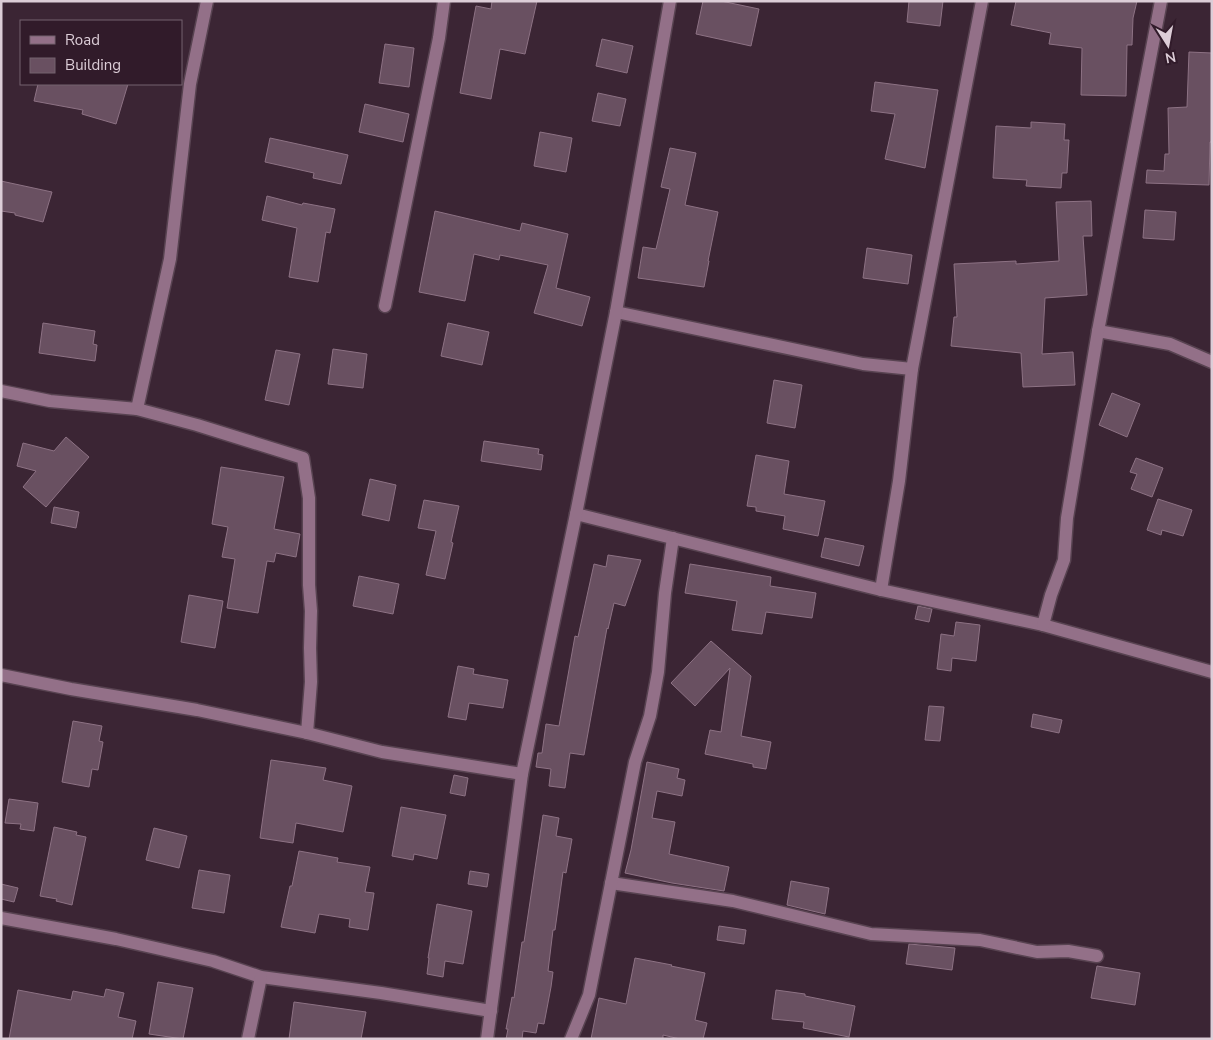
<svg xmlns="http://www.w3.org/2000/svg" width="1213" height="1040" font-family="'Nunito Sans',sans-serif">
<rect width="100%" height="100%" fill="#3b2534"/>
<g fill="#695061" stroke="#8d7284">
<path d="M492 1H537L525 54 500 49 491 99 460 93 476 6 491 9Z"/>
<path d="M703 1H721L759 9 751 46 696 34Z"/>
<path d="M909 1H943L940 26 907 22Z"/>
<path d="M1016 1H1137L1133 18 1132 45H1127L1126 96 1081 95 1082 48 1049 44 1051 33 1011 25Z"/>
<path d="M602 39 633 46 627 73 596 66Z"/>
<path d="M385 44 414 48 409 87 379 83Z"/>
<path d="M1189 52 1212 53V142H1210L1209 185 1146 183 1147 170 1164 171 1165 154H1169L1168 108 1187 107Z"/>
<path d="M875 82 938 90 925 168 885 159 895 114 871 111Z"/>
<path d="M38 84H128L116 124 82 114 83 110 34 101Z"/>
<path d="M598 93 626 99 620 126 592 121Z"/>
<path d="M365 104 409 114 403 142 359 132Z"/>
<path d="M1031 122 1065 124 1064 140H1069L1067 173H1062L1061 188 1026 186 1027 180 993 178 996 126 1031 128Z"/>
<path d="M540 132 572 138 566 172 534 166Z"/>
<path d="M270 138 348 155 341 184 313 178 314 173 265 162Z"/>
<path d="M670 148 696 153 685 205 718 212 708 261H709L704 287 638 278 643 247 656 249 670 189 661 187Z"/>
<path d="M1 181 52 192 43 222 15 215V213L1 211Z"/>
<path d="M267 196 302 205 303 203 335 209 330 233 326 232 318 282 289 277 297 228 262 220Z"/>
<path d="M1091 201 1092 236H1083L1087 295 1045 298 1042 354 1073 352 1075 385 1023 387 1021 353 951 346 954 317H957L954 264 1016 261V264L1059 261 1056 202Z"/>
<path d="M1145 210 1176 212 1174 240 1143 238Z"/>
<path d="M435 211 520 231 522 223 568 234 556 288 590 297 582 326 534 313 548 265 500 255 499 260 474 254 465 301 419 292Z"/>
<path d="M867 248 912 255 908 284 863 278Z"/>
<path d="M43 323 95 331 93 344 97 345 95 361 39 353Z"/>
<path d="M448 323 489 332 482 365 441 356Z"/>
<path d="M333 349 367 354 363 388 328 384Z"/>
<path d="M276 350 300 354 289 405 265 400Z"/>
<path d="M774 380 802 385 795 428 767 423Z"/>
<path d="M1112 393 1140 404 1127 437 1099 425Z"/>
<path d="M66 437 89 457 46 507 23 487 36 471 17 466 23 443 54 451Z"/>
<path d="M484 441 539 449 538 454 543 455 541 470 481 461Z"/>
<path d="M756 455 789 461 784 494 825 501 818 536 783 529 785 516 756 511V507L747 506Z"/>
<path d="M1136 458 1163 468 1152 497 1131 489 1137 474 1130 472Z"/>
<path d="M221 467 284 477 274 529 300 534 296 557 276 553 274 562 267 561 258 613 227 608 235 559 222 557 228 527 212 524Z"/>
<path d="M370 479 396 485 389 521 362 515Z"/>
<path d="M1158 499 1192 510 1183 536 1162 530 1161 535 1147 530Z"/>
<path d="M424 500 459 506 451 542 453 543 445 579 426 575 436 531 418 528Z"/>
<path d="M54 507 79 512 76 528 51 523Z"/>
<path d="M825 538 864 546 859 566 821 557Z"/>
<path d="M608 555 641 560 625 606 614 603 608 629 607 628 584 755 570 753 565 788 549 786 551 769 536 767 538 753H542L546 724 559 726 575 636 578 637 594 564 606 567Z"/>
<path d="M690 564 771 577 770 586 816 593 812 618 766 612 762 634 732 630 737 601 685 593Z"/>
<path d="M359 576 399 584 393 614 353 606Z"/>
<path d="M189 595 223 601 215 648 181 642Z"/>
<path d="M918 606 932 609 929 622 915 619Z"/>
<path d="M956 622 980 625 976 661 952 658 951 671 937 669 941 634 954 636Z"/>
<path d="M711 641 751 676 741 736 771 742 766 769 753 767V764L705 754 710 730 721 732 730 668 695 706 671 683Z"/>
<path d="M458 666 474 669 473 674 508 680 503 708 469 703 466 720 448 717Z"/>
<path d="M929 706 944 707 940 741 925 740Z"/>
<path d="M1033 714 1062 720 1059 733 1031 727Z"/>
<path d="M73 721 102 726 99 741 103 742 98 770 92 769 89 787 62 782Z"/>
<path d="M271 760 326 768 323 780 352 786 343 832 296 823 293 843 260 838Z"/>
<path d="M647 762 679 769 677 778 685 780 682 796 657 791 652 818 675 822 669 854 729 867 724 891 672 883 625 873 631 850Z"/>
<path d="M454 775 468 778 465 796 450 793Z"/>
<path d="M9 799 38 803 34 831 20 829 21 824 5 823Z"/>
<path d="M401 807 446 815 437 859 414 854 413 860 392 856Z"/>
<path d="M543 815 559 818 556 836 572 839 566 873 563 872 555 930H553L548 971 553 972 551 987 544 1024 538 1023 536 1033 523 1031 522 1039H506L508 1029H506L512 997 514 998 522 942H524Z"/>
<path d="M54 827 77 832 76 835 86 837 72 905 56 901 57 899 40 896Z"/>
<path d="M154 828 187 836 179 868 146 860Z"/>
<path d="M299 851 338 858 337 862 370 867 365 892 374 893 368 930 349 927 350 919 319 914 315 933 281 927 290 886H292Z"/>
<path d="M199 870 230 875 224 913 192 908Z"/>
<path d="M470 871 489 874 487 887 468 884Z"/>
<path d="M791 881 829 888 825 914 787 905Z"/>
<path d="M1 884 18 888 14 902 1 899Z"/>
<path d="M437 904 472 911 463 964 445 961 443 977 427 974 429 958H428Z"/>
<path d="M719 926 746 930 744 944 717 940Z"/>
<path d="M909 944 955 948 952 970 906 964Z"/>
<path d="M635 958 672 965 671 966 705 973 695 1020 707 1023 703 1039H680L663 1035V1039H591L599 998 626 1004Z"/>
<path d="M1097 966 1140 973 1135 1005 1091 998Z"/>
<path d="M158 982 193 988 183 1039 149 1034Z"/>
<path d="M106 989 124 993 118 1017 136 1021 132 1039H9L18 990 71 1000 73 991 104 997Z"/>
<path d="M776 990 805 994V996L855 1006 849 1037 803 1028 804 1022 772 1019Z"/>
<path d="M294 1002 366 1012 361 1039H289Z"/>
</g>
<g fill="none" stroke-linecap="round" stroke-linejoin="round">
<defs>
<g id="minor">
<path d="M385 306 439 38 444 1"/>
<path d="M616 312 863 364 912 369"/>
<path d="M1098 331 1170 344 1212 362"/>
<path d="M1 391 50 401 137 409 197 425 303 458 309 498V585L311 611 310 648 311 682 307 733"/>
<path d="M137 409 170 259 190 84 207 1"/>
<path d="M576 514 881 590 1043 625 1212 672"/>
<path d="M881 590 899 481 912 369 982 1"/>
<path d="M1043 625 1051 595 1064 560 1067 518 1098 331 1161 1"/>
<path d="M1 675 71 689 197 710 307 733 382 752 522 774"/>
<path d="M611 883 733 901 871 934 980 940 1037 952 1068 951 1097 956"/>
<path d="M1 918 116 939 213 961 261 977 381 993 491 1011"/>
<path d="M248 1039 261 977"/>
<path d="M487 1039 522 774 576 514 616 312 670 1"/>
<path d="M571 1039 589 995 635 762 650 716 658 672 665 593 673 538"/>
</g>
</defs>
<use href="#minor" stroke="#584351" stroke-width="15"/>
<use href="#minor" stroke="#937088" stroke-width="12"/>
</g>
<rect width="1213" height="1040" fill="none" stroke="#dccdd7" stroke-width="5"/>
<rect x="20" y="20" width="162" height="65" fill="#311b2a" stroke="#75626f"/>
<rect x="30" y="36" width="25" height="8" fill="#937088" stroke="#75626f"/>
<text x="65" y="45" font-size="15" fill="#dccdd7">Road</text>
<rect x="30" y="58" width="25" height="15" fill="#695061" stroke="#75626f"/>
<text x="65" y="70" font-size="15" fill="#dccdd7">Building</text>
<g transform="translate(1168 45) rotate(169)" stroke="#311b2a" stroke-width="4" paint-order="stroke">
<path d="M0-4L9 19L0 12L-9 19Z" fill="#dccdd7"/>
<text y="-8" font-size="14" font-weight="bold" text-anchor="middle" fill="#dccdd7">N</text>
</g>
</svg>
